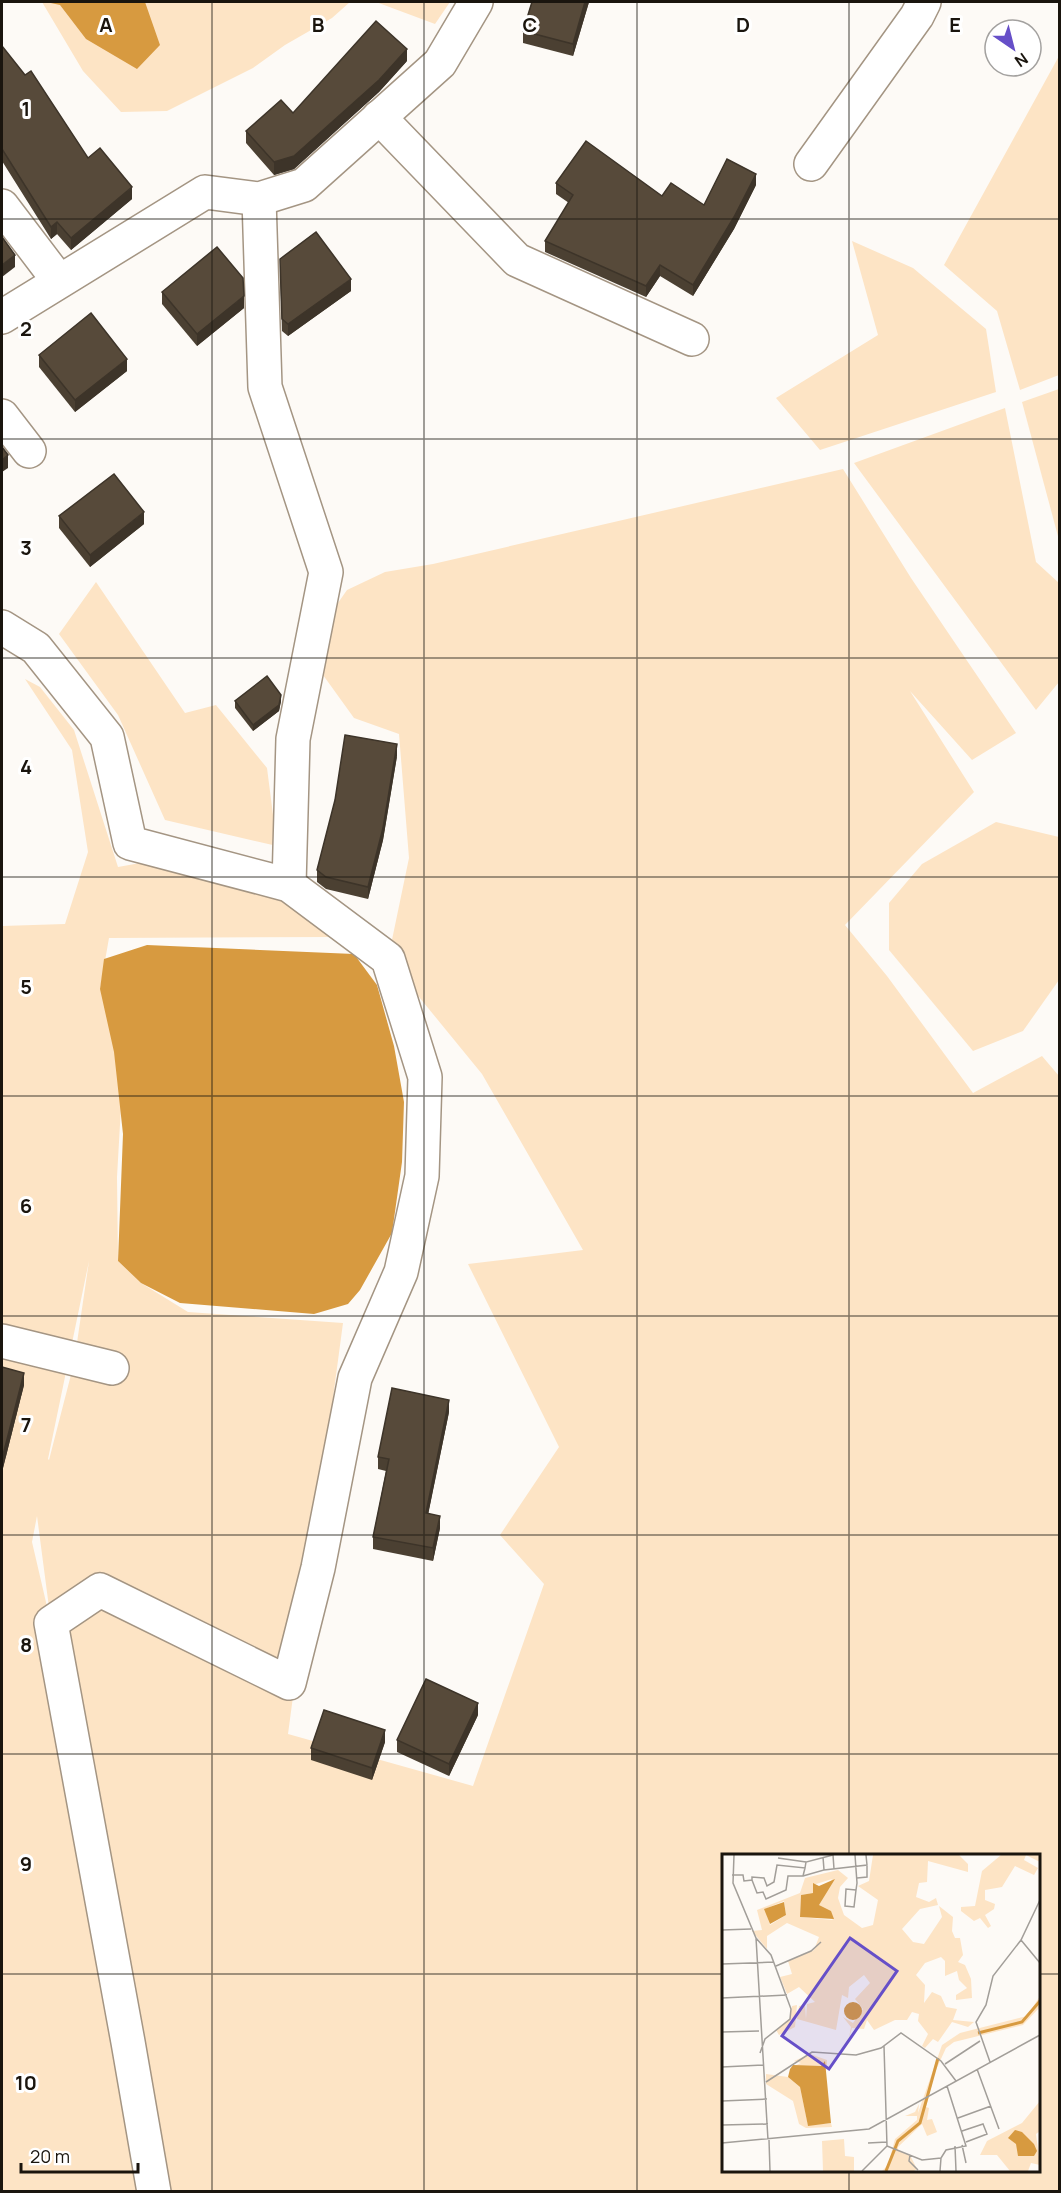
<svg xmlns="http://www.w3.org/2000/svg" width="1061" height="2193" font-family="Manrope,sans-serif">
<rect width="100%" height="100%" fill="#fdfaf6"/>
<g fill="#fde4c5" fill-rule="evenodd">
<path d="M42 2H350L332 18 285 45 253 68 167 111 121 112 83 71Z"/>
<path d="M376 2H450L435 24Z"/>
<path d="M1059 56V375L1020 390 997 311 944 265Z"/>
<path d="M852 241 913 268 986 329 996 392 820 450 776 398 878 335Z"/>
<path d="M1059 389H1060L1059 540 1022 402Z"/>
<path d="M1005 408 1036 562 1059 583V682L1036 710 854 463Z"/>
<path d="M843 469 911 578 1016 733 972 760 910 691 974 792 845 925 887 976 973 1093 1042 1056 1059 1076V2191H2V926L65 924 88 852 72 750 25 679 40 687 74 730 118 867 179 856 271 866 333 937 109 938 100 989 126 1019 117 1177 118 1261 141 1283 188 1312 343 1323 288 1734 473 1786 544 1584 500 1535 559 1447 468 1264 583 1250 482 1074 388 959 409 858 399 734 354 718 305 650 347 590 385 572 433 564ZM89 1261 74 1363 49 1460 48 1459ZM37 1516 50 1615H49L32 1542ZM724 1856H1038V2170H724Z"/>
<path d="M96 582 185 713 216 705 267 768 277 846 165 820 118 715 59 634Z"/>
<path d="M996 822 1059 837V980L1023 1031 973 1051 889 950V903L922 864Z"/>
</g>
<g fill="#d79a40">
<path d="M46 2H145L160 45 137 69 86 39 60 5Z"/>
<path d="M147 945 354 954 377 985 394 1046 404 1102 402 1162 392 1233 360 1290 348 1304 314 1314 180 1303 141 1283 118 1261 123 1134 114 1052 100 989 104 959Z"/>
</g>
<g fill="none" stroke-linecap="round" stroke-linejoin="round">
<defs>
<g id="minor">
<path d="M379 117 517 260 692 339"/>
<path d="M811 164 917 16 924 2"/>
<path d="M259 199 265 387 326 572 293 739 289 885"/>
<path d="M2 206 59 281"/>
<path d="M2 317 205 192 259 199 304 185 440 63 476 2"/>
<path d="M2 416 29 451"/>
<path d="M2 627 36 648 107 737 130 843 289 885 388 959 425 1077 422 1176 401 1272 355 1378 318 1568 289 1683 100 1590 51 1623 128 2042 154 2192"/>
<path d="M2 1341 112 1368"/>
</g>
</defs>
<use href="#minor" stroke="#a49583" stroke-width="36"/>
<use href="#minor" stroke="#fff" stroke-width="33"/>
</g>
<g fill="#4b4032">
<path d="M532 2H589L573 56 523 43V31Z"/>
<path d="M2 46 88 158 132 199 71 250 57 234 51 239 2 161Z"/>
<path d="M407 61 379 92 294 169 274 175 246 143V131L293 113Z"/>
<path d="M556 183 662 196 704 205 756 185 734 229 693 296 660 276 646 297 545 252V241L569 203 556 194Z"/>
<path d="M280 272 351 291 288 336 282 331Z"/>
<path d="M162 292 244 308 197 346 162 304Z"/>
<path d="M39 355 127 371 75 412 39 367Z"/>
<path d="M59 516 144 524 90 567 59 528Z"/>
<path d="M235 701H281L279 711 253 731 235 708Z"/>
<path d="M397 756 383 840 368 899 326 889 317 882V870Z"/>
<path d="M2 1367 24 1385 3 1468 2 1467Z"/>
<path d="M449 1412 428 1514 440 1528 433 1561 373 1549V1537L386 1471 378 1469V1457Z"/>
<path d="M478 1715 449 1776 397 1752V1740Z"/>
<path d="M385 1742 372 1780 311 1760V1748Z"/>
</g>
<g fill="#3d3429">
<path d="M585 2H589L573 56V44Z"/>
<path d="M407 49V61L379 92 294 169 274 175V162Z"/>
<path d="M756 174V185L734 229 693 296V285Z"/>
<path d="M132 187V199L71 250V238Z"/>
<path d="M57 222V234L51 239V227Z"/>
<path d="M15 255V267L2 277V265Z"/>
<path d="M660 265V276L646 297V286Z"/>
<path d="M351 279V291L288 336V324Z"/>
<path d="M244 296V308L197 346V334Z"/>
<path d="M127 359V371L75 412V400Z"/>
<path d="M8 455V468L2 472V460Z"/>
<path d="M144 512V524L90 567V555Z"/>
<path d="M281 695V701L279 711 253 731V725Z"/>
<path d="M397 744V756L383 840 368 899V887Z"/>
<path d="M24 1373V1385L3 1468V1455Z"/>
<path d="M449 1400V1412L426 1525V1513Z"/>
<path d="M440 1516V1528L433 1561V1548Z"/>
<path d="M478 1703V1715L449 1776V1764Z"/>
<path d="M385 1730V1742L372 1780V1768Z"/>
</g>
<g fill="#574a3a" stroke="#3d3429" stroke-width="1.5">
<path d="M532 2H585L573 44 523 31Z"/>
<path d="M376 21 407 49 379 80 294 156 274 162 246 131 281 100 293 113Z"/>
<path d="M2 46 25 75 31 71 88 158 100 148 132 187 71 238 57 222 51 227 2 149Z"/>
<path d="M586 141 662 196 671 183 704 205 727 159 756 174 734 217 693 285 660 265 646 286 545 241 573 195 556 183Z"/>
<path d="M316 232 351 279 288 324 282 319 280 259Z"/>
<path d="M2 237 15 255 2 265Z"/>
<path d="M217 247 243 278 244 296 197 334 162 292Z"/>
<path d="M91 313 127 359 75 400 39 355Z"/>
<path d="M2 447 8 455 2 460Z"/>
<path d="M114 474 144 512 90 555 59 516Z"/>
<path d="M267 676 281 695 279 705 253 725 235 701Z"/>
<path d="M345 735 397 744 383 828 368 887 326 877 317 870 335 800Z"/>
<path d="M2 1367 24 1373 3 1455H2Z"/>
<path d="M392 1388 449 1400 426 1513 440 1516 433 1548 373 1537 389 1459 378 1457Z"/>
<path d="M426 1679 478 1703 449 1764 397 1740Z"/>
<path d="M324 1710 385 1730 372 1768 311 1748Z"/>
</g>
<path fill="none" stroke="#1a150e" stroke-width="1.5" stroke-opacity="0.55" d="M212 2V2192M424 2V2192M637 2V2192M849 2V1856M2 219H1060M2 439H1060M2 658H1060M2 877H1060M2 1096H1060M2 1316H1060M2 1535H1060M2 1754H1060M2 1974H724M1038 1974H1060M849 2170V2192"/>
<g transform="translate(722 1854)">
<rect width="318" height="318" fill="#fdfaf6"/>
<path d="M151 1H237L246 10V18L206 7 205 28 197 29 194 43 207 48 214 44 216 51 198 55 180 75 191 88 202 90 220 63 217 52 231 63 230 77 233 84H238L241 101 236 108 243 111 249 125 250 144 234 146V141L245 134 237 126 235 117 223 122V107L219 103 203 109 194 121 203 131 202 149 210 138 219 142 224 153 235 155 231 166 252 168 246 173 230 168 216 188 211 185 203 194 200 192 206 180 196 167 197 160 190 158 185 166H173L152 176 145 166 142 175 130 174 127 184 129 173 121 163 131 169 141 155 133 145 148 129 142 121 127 133 126 144 120 141 114 176 75 165 77 152 83 151 84 165 85 150 93 148 77 133 65 140 58 123 70 120 66 107 92 96 97 83 65 69 45 82V95L30 77 40 76 35 56 78 39 83 24 116 16 126 24 118 33 116 44 122 61 140 74 151 71 156 46 136 32 147 27ZM110 25 96 50 111 66 78 63 79 41 91 39V31ZM62 47 64 61 48 71 43 55ZM279 1H318V8L304 1 302 6 316 14 312 21 293 12 280 33 263 36V46L273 50 272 55 263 61 269 72 266 74 258 64 252 67 239 57V53L253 52 260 17ZM318 142V153L301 171 232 188 224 194 213 218 204 253 207 254 205 266 210 265 215 278 205 282 200 270 176 293V297L188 301 195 315 192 317H160L166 311 173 285 195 266V262H183L193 258 197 250 196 259 220 191 238 179 305 162ZM75 151 73 173 57 181 54 176 68 164 70 152ZM88 200 105 206V215L72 212 79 209 72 207ZM44 220 66 223 78 233 86 271 109 269 110 273 84 274 77 270 71 247 44 230ZM318 247V277L314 280 318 311 309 309 306 317H288L275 301H258L265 287 300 269ZM122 285 123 302 132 303V317H101L100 287Z" fill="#fde4c5" fill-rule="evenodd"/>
<path d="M113 25 97 51 109 57 112 65 78 63 79 41 91 39V29L97 32ZM62 48 64 61 48 70 42 55ZM122 157a9 9 0 1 1 18 0a9 9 0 1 1-18 0ZM103 207 109 269 86 272 78 233 66 223 68 215 71 211 99 212ZM293 276 300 278 312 290 315 297 312 302H296L294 290 286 284Z" fill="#d79a40"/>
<path fill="none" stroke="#d79a40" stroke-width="3" d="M256 179 300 168 318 147M164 317 176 287 198 269 216 204"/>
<path fill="none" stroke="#a29e99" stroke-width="1.5" d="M12 1 11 29 34 84 49 101 69 155 68 165 43 185 38 199M133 1 135 29 134 36 132 53 123 52 124 35 134 36M56 4 84 8M102 16 145 11 144 1M10 21H21L22 27 30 26V23L42 24 45 32 52 28 55 11 83 14 84 8 111 1 112 15M81 22 102 16 101 3M135 24 145 23V11M30 26 35 39 41 38 44 45 64 36 66 22H81L83 14M0 76 29 75M34 84 46 286M299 86 318 109M0 110 52 108M54 112 89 97 99 88M0 144 65 141M0 178 37 177M268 208 254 168 264 151 271 122 299 86 318 46M223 210 258 187M0 213 41 211M255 215 277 275M44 228 90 198 134 201 159 194 179 179 219 207 234 227M0 247 45 245M236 264 269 252M0 271 46 270M240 277 261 270 265 280 244 288M47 286 48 317M0 289 147 275 318 181M146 289 165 288M240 291 244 309M165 292 200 306 219 304M233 292 234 317M188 301 187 307 196 316M140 317 165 292 162 192M218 317 219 304 224 296 244 292 225 232"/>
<path fill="#664fc8" fill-opacity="0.15" stroke="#664fc8" stroke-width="3" d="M128 84 175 117 107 215 60 182Z"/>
<rect width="318" height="318" fill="none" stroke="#1a150e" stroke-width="3"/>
</g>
<g font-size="20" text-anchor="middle" font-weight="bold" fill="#1a150e" stroke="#fff" stroke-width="6" stroke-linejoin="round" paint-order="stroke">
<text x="106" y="32">A</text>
<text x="318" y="32">B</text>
<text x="530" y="32">C</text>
<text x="743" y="32">D</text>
<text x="955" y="32">E</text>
<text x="26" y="116">1</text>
<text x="26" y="336">2</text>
<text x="26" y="555">3</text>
<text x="26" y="774">4</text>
<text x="26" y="994">5</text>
<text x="26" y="1213">6</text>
<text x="26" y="1432">7</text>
<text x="26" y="1652">8</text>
<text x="26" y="1871">9</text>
<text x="26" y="2090">10</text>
</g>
<rect width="1061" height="2193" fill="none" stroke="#1a150e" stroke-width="6"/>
<g transform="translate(1013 48) rotate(145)"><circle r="28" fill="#ffffff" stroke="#a3a19f" stroke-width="1.5"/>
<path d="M0-4.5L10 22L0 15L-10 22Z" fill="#664fc8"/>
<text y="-9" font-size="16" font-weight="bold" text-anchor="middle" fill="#1a150e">N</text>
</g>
<path d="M21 2163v9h117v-9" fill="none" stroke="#1a150e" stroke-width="3"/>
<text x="30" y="2163" font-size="18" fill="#1a150e" stroke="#ffffff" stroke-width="4.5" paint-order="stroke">20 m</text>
</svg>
